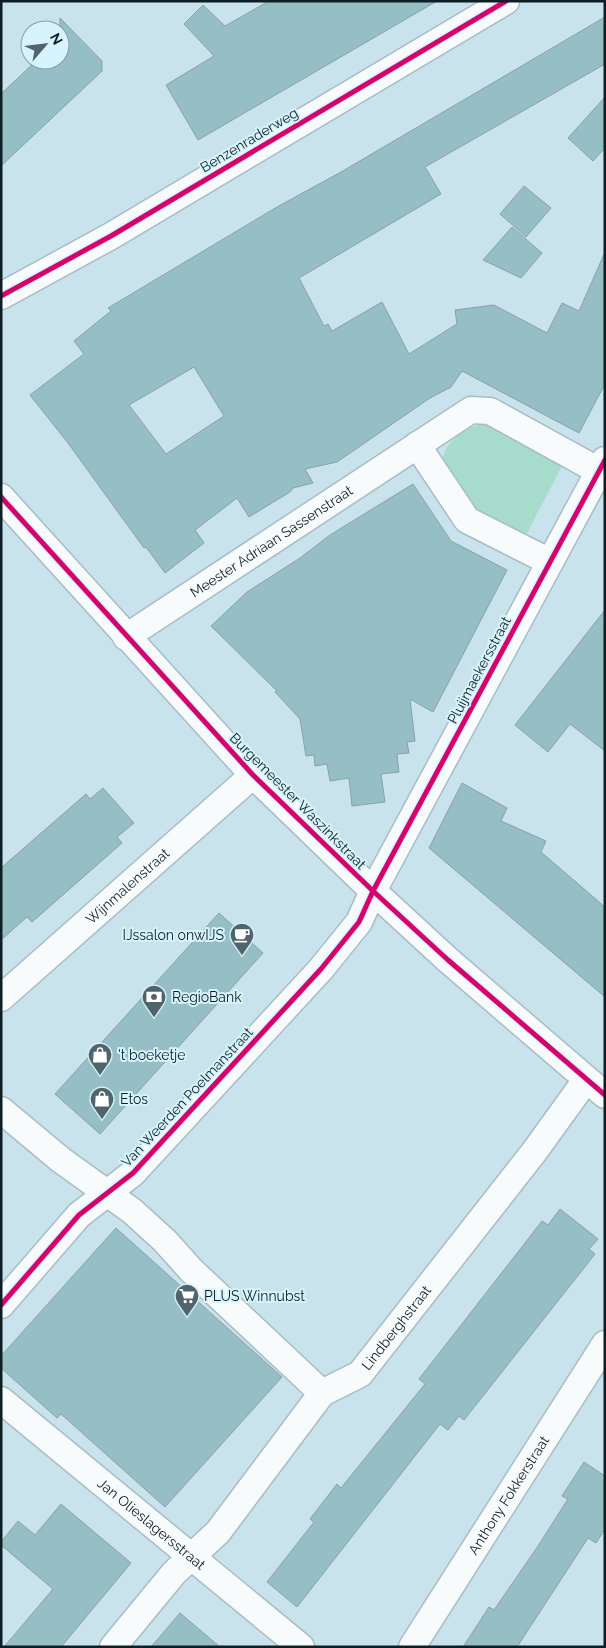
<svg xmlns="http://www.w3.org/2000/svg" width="606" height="1648" font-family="Raleway,sans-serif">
<rect width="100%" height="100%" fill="#c9e3ec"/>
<path fill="#a7dbcc" d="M482 424 490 426 562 466 525 537 478 511 443 459C444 442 467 427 482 424Z"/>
<g fill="#95bfc5" stroke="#8ba0a6" fill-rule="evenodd">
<path d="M269 1H437L198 140 166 85 214 56 184 24 203 5 225 26Z"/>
<path d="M605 17V64L425 167 441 194 299 278 324 326 328 324 332 331 382 302 409 354 457 324 455 310 494 305 547 333 562 303 579 311 605 252V384L579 433 462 371 451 387 430 398 337 462 305 469 313 483 293 488 290 492 249 517 237 498 195 530 204 543 165 573 146 547 144 548 68 443 30 395 84 354 74 341 111 311 108 308 277 207 341 172ZM194 367 224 416 166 454 129 405Z"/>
<path d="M60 18 102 61V71L1 166V94L37 60H60Z"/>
<path d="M605 97V148L593 161 568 138Z"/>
<path d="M524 186 551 208 526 237 500 214Z"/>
<path d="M512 227 542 253 521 278 483 260Z"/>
<path d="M413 484 451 541 507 570 433 712 410 699 415 741 407 742 409 753 397 754 399 772 381 774 385 802 352 806 349 778 330 781 327 764 315 766 314 755 306 756 300 719 275 692 277 691 211 626 247 592 300 558 330 535Z"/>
<path d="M605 610V751L570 724 548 752 515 725Z"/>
<path d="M462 783 507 808 501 821 546 841 541 852 605 907V997L429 848Z"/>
<path d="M103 788 134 823 117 837 122 843 32 922 27 917 1 940V868L86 794 90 799Z"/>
<path d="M219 913 263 953 100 1134 55 1094Z"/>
<path d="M560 1209 598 1239 589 1249 595 1254 464 1420 459 1416 448 1430 440 1424 297 1607 267 1582 314 1522 310 1519 337 1484 341 1488 425 1384 419 1379 518 1252 542 1221 548 1225Z"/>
<path d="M116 1228 282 1377 165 1507 61 1414 57 1418 1 1368V1356Z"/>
<path d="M584 1462 605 1476V1529L596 1543 588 1538 517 1647H463L489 1607 494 1610 538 1546 568 1499 562 1496Z"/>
<path d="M61 1504 131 1563 61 1647H4L53 1589 1 1545V1542L18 1521 35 1535Z"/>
<path d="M180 1613 220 1647H151Z"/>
</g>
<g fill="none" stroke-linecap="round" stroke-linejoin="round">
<defs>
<g id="street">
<path d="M1 296 111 236 506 1"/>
<path d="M417 445 467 520 550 562"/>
<path d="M1 497 253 775 373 891 448 960 605 1095"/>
<path id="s1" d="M126 637 471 410 490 411 599 471 605 477"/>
<path id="s2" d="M1 998 253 775"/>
<path d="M1 1110 61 1160 132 1211 165 1241 191 1270 322 1393"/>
<path d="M1 1305 79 1215 133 1173 321 969 359 922 373 891 605 460"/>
<path id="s3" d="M1 1400 301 1647"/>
<path id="s4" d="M113 1647 174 1573 218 1532 322 1393 360 1374 534 1152 586 1080"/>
<path id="s5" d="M412 1647 605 1344"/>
</g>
</defs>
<use href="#street" stroke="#a9bcc4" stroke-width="29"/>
<use href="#street" stroke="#f7fbfc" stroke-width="26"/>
<defs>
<g id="cycleway">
<path d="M1 296 111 236 506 1"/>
<path d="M1 497 253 775 373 891 448 960 605 1095"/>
<path d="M1 1305 79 1215 133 1173 321 969 359 922 373 891 605 460"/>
</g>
</defs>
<use href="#cycleway" stroke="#d7f3fd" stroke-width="8"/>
<use href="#cycleway" stroke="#d6006c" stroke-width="5"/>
</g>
<defs>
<symbol id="cafe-pin" viewBox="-11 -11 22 30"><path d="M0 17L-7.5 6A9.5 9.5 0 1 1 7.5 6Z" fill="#4f646b" stroke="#d7f3fd"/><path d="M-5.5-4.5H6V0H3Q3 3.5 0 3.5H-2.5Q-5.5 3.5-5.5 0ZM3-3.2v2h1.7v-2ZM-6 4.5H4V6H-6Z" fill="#fff"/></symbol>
<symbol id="bank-pin" viewBox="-11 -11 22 30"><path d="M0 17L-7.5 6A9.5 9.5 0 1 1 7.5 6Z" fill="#4f646b" stroke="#d7f3fd"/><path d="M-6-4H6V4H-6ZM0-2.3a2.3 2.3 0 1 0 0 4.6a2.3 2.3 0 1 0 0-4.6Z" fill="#fff"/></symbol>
<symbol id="shop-pin" viewBox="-11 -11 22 30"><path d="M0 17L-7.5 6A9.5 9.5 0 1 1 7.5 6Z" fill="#4f646b" stroke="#d7f3fd"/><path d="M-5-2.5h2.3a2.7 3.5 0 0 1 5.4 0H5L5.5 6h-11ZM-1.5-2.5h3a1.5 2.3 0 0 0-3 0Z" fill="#fff"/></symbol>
<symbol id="supermarket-pin" viewBox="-11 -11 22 30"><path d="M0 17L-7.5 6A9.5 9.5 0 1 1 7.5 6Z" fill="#4f646b" stroke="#d7f3fd"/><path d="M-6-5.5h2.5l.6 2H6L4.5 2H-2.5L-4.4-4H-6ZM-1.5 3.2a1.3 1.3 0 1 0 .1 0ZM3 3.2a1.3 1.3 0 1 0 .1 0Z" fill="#fff"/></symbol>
</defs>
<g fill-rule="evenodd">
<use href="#cafe-pin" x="228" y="921" width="28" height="38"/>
<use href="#bank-pin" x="140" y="983" width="28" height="38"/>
<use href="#shop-pin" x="86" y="1041" width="28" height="38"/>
<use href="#shop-pin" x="88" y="1085" width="28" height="38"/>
<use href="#supermarket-pin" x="173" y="1282" width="28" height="38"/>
</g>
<g text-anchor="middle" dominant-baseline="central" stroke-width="4" stroke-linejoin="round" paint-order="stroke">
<g font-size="14" fill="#0d1f25" stroke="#d7f3fd">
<text transform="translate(249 140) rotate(-31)">Benzenraderweg</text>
<text stroke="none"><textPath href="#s1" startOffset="174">Meester Adriaan Sassenstraat</textPath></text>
<text transform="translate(479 670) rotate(-62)">Pluijmaekersstraat</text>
<text transform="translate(298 801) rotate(45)">Burgemeester Waszinkstraat</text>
<text stroke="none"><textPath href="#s2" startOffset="169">Wijnmalenstraat</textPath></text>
<text transform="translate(187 1097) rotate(-47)">Van Weerden Poelmanstraat</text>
<text stroke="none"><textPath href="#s4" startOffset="431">Lindberghstraat</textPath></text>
<text stroke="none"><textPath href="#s5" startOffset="180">Anthony Fokkerstraat</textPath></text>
<text stroke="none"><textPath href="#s3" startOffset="195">Jan Olieslagersstraat</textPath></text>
</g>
<g font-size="14" fill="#0d1f25" stroke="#d7f3fd" text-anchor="start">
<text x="224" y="935" text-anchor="end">IJssalon onwIJS</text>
<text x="172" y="997">RegioBank</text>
<text x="118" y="1055">'t boeketje</text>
<text x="120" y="1099">Etos</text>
<text x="204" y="1296">PLUS Winnubst</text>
</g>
</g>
<rect width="606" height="1648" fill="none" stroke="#0d1f25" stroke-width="5"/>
<g transform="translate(45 45) rotate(62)"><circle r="24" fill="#d7f3fd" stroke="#869ea7"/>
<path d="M0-4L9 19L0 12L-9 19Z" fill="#4f646b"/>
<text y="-8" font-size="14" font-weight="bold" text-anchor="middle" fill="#0d1f25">N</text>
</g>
</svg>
